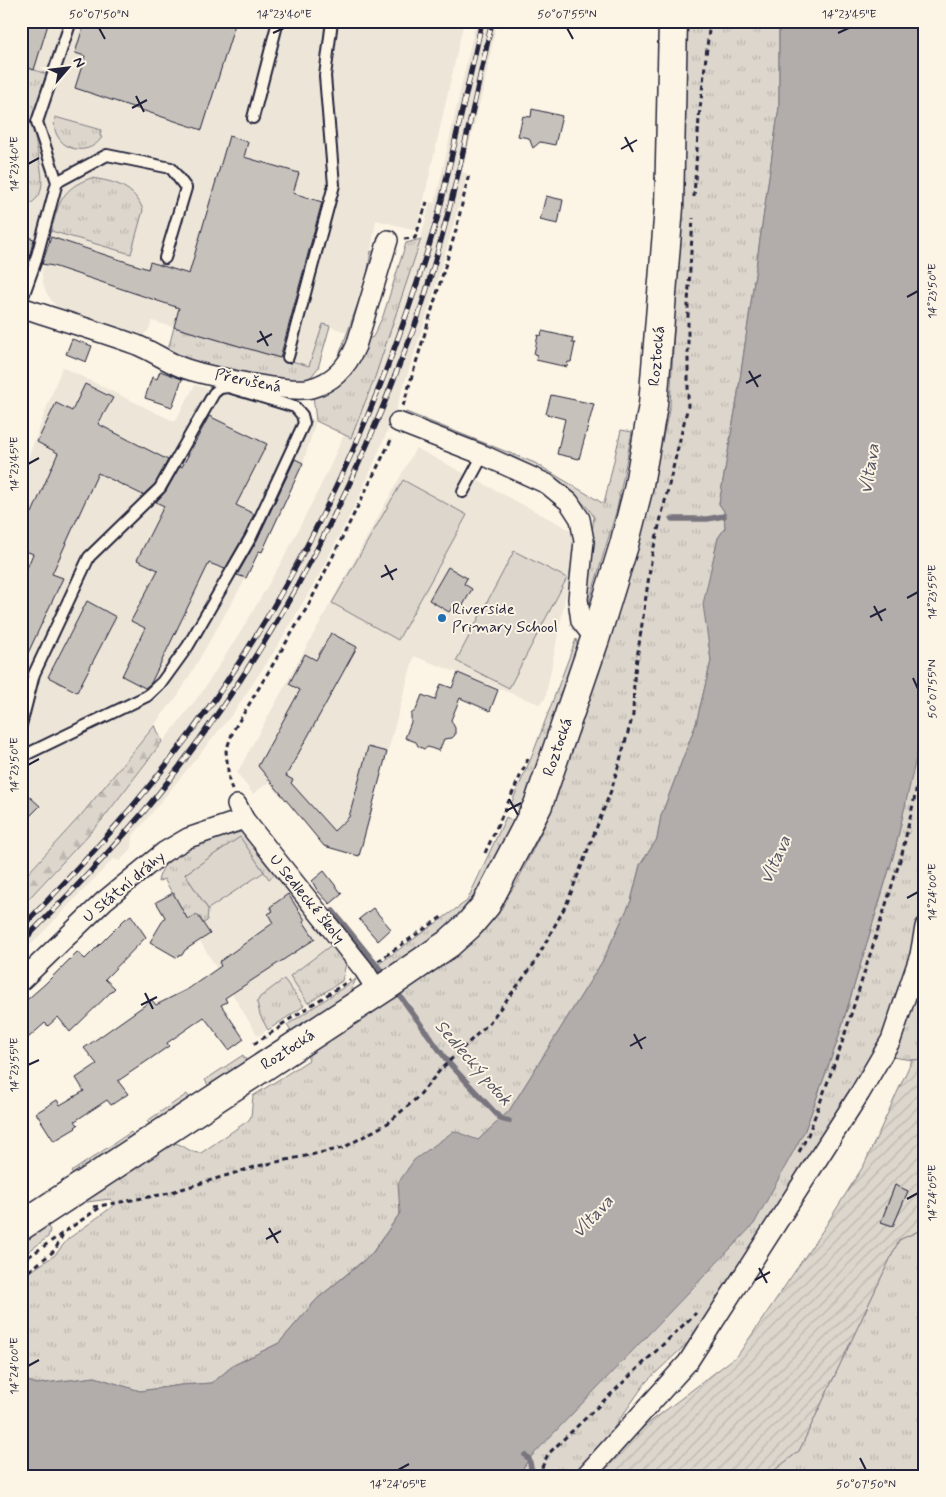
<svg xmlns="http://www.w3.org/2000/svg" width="946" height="1497" font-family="Mynerve,sans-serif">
<defs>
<pattern id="grass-tufts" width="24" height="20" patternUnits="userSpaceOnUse" patternTransform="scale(1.25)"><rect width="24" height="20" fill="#dcd6cc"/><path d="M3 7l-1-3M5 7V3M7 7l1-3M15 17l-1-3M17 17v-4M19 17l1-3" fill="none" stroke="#bcb7b0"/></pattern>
<pattern id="forest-firs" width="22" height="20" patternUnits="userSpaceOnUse" patternTransform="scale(1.25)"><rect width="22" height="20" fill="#dcd6cc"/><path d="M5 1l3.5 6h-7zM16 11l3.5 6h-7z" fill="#bcb7b0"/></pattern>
<pattern id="garden-furrows" width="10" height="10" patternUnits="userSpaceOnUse" patternTransform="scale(1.25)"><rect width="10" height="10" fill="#dcd6cc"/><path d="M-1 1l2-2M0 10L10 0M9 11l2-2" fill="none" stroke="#bcb7b0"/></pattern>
</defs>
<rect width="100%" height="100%" fill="#fcf5e5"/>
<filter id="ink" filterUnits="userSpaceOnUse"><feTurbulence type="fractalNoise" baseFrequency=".02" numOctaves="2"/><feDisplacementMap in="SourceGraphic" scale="10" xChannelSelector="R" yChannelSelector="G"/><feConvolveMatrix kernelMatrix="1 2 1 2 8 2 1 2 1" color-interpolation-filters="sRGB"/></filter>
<g filter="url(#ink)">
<g fill="#ece5d8">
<path d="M21 21H464L417 230 376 220 366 281 346 332 323 324 310 366 152 321 148 331 140 337 61 310 55 305 47 294 43 283 42 274 43 265 21 259Z"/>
<path d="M476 21H497L484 86 462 172 468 174 432 299 393 418 362 491 319 575 275 650 234 712 132 837 131 848 120 861 113 859 21 955V907L102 820 202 692 243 628 285 556 326 475 358 403 414 241 421 239 430 202 435 203Z"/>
<path d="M62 367 175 422 195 385 316 421 303 463 262 552 258 551 246 578 179 694 82 814 21 881V477Z"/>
<path d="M416 448 578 534 545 699 539 704 414 656 359 856 284 797 282 798 269 782 253 794 237 773Z"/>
<path d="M241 832 347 959 342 981 258 1036 200 941 167 884Z"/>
</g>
<g fill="url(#grass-tufts)" stroke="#7f7c84">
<path d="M685 21H779V107L737 400 719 504 724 511 725 528 718 538 704 604 711 661 696 724 661 816 657 839 640 865 631 901 602 962 509 1111 478 1140 399 1183 400 1213 372 1253 317 1299 279 1343 234 1365 212 1383 181 1385 140 1391 95 1377 37 1384 21 1379V1278L55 1255 68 1239 116 1204 110 1199 79 1203 174 1143C184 1144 190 1154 201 1153L249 1120 251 1116 253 1096 309 1060 307 1056 457 953 485 927 516 884 546 823 573 743 645 516 670 406 682 179Z"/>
<path d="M21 65 46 74C41 91 35 108 34 126 33 145 50 183 37 198 33 203 26 206 21 209Z"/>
<path d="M55 117 101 130 100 136 102 137C91 155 64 153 56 133 54 128 54 122 55 117Z"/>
<path d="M91 178C114 181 135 187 143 210L131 254 51 231C59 202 62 188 91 178Z"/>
<path d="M421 239 375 377 351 438 316 421 313 396 365 340 373 337 383 316 406 243Z"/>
<path d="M371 251 377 253 354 333 334 369 366 281Z"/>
<path d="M323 324 330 326 318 368 306 383C257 377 213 373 168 350L174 327 309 366Z"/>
<path d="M406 412 535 463 604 504 621 430 632 432 617 509 589 603 586 600 584 591 594 517C577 486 518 466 486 453 459 441 431 429 404 417Z"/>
<path d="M576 639 580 655 524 809 511 804 532 756Z"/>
<path d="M925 713V903L888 1038 710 1322 646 1382 587 1466 578 1476H518L529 1459 805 1130 837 1042 895 850Z"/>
<path d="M506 817 517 823 500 858 470 906 446 931 383 973 378 972 375 969 380 963 467 901Z"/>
<path d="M241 832 275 874 269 879 240 838 185 874 208 909 207 921 203 923 197 914 188 920 164 879 158 882C159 870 172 854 181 848Z"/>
<path d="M925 938V1059L912 1060 885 1056Z"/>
<path d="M334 943 347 959 342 981 308 1003 290 976Z"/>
<path d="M284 979 304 1006 268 1030 260 1015 257 1002 260 997Z"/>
<path d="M356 979 350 992 340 1001 292 1033 287 1025Z"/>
<path d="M243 1055 248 1063 210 1088 205 1080Z"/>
<path d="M187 1094 191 1100 151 1127 147 1121Z"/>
<path d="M131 1132 135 1138 75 1177 71 1172Z"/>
<path d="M47 1225 50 1230 48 1237 21 1257V1242Z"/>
<path d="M925 1228V1476H767L799 1451 899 1240Z"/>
</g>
<path fill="url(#forest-firs)" stroke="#7f7c84" d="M155 725 162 742 102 820 21 907V881L82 814Z"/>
<path fill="url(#garden-furrows)" stroke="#7f7c84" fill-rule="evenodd" d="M925 1059V1228L899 1240 799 1451 767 1476H598L624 1442 738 1355 823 1230 864 1165 912 1060ZM895 1185 908 1191 893 1226 881 1222Z"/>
<g fill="#dcd6cc" stroke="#7f7c84">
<path d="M403 480 467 515 398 640 332 603Z"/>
<path d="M514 551 567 578 509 688 456 661Z"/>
<path d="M240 837 264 872 208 909 185 874Z"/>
</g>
<path fill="#b2adab" stroke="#78757e" d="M779 21H925V719L895 850 837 1042 805 1130 754 1224 529 1459 518 1476H21V1379L37 1384 95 1377 140 1391 181 1385 212 1383 234 1365 279 1343 317 1299 372 1254 400 1213 398 1183 414 1160 454 1131 478 1140 509 1111 602 962 631 901 640 865 657 839 661 816 696 724 711 661 703 604 718 538 725 528 724 511 719 504 737 400 779 107Z"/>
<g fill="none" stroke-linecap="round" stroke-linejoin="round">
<g stroke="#78757e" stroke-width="5.5">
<path d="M672 519H707L724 516"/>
<path d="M333 911 387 978"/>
<path d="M395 989 448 1062 501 1119 509 1121"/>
<path d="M525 1455 529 1459 533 1476"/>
</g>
</g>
<g fill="#c6c1bb" stroke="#22223b">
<path d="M21 21H49L34 70 21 65Z"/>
<path d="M85 21H236L202 130 75 88 85 56 75 53Z"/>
<path d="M532 109 562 116 555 145 540 142 533 148 529 138 518 136 523 116 531 117Z"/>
<path d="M229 136 248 142 244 157 299 173 293 193 322 202 280 358 174 327 179 308 53 266 42 264 51 237 148 269 150 262 189 274Z"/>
<path d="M546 196 563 200 558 224 540 220Z"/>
<path d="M21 235 34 239 28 261 21 259Z"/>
<path d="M542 331 573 338 572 343H575L571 362H568L567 367 536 360 537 355 534 354 538 335 541 336Z"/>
<path d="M72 339 92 346 86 362 66 354Z"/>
<path d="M160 371 182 379 172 407 145 398 152 377 157 379Z"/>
<path d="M85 384 113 398 98 424 168 460 155 484 143 495 98 473 52 574 63 578 21 668V582L33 554 21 549V509L32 513 58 453 37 442 56 403 72 411Z"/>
<path d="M551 395 594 404 579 459 557 454 565 419 546 414Z"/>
<path d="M209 416 267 444 236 505 254 514 245 534 225 569 209 563 151 683 145 688 122 676 145 628 131 621 158 570 137 560 164 506 156 502 166 491 180 466 182 467Z"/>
<path d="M295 459 303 463 262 552 259 551 246 578 237 575 257 540Z"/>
<path d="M448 567 467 578 464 584 472 589 461 609 454 605 449 612 429 600Z"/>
<path d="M87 601 116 617 77 692 48 677Z"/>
<path d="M331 633 357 647 286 776 293 780 291 783 334 831 349 817 368 747 387 752 359 856 324 846 258 766 300 690 289 684 305 654 316 660Z"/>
<path d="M458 673 498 690 490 711 460 698 451 720 455 728V735L452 738 444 739 439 751 428 747 424 749 418 746 416 742 405 738 411 722V714L416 710 422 695 435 700 441 684 452 688Z"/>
<path d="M21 789 40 806 21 825Z"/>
<path d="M324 871 342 894 330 904 317 890 312 881Z"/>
<path d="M173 893 188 920 197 914 210 934 185 950 182 955 176 957 150 942 165 917 156 902Z"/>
<path d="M288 894 305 920 303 921 315 939 225 998 227 1002 221 1005 244 1039 229 1050 204 1017 167 1043 169 1046 118 1081 128 1094 111 1105 107 1100 75 1121 78 1125 75 1127 76 1128 54 1141 36 1113 57 1100 60 1105 84 1091 76 1078 97 1064 84 1048 152 1000 156 1005 188 989 221 966 219 962 273 923 268 914 273 911 270 907Z"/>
<path d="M373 908 391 929 378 941 359 919Z"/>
<path d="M131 915 146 937 105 979 115 988 70 1032 58 1017 48 1026 45 1023 21 1044V1005L45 984 77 952 85 959 124 920Z"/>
<path d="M895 1185 908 1191 893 1226 881 1222Z"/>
</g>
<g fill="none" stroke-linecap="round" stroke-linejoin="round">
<defs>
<g id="lane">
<path d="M253 118 278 21"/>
<path d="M57 182 107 155 171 168 186 188 165 258"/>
<path d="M21 302 35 263 57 182 37 122 71 21"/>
<path d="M288 357 334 185 325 76 332 21"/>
<path d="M463 492 483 455"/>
<path d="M21 725 34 674 89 557 160 488 214 393 220 388 228 387 295 407 302 415 304 423 251 537 188 646 162 682 147 696 21 757"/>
</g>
<g id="street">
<path d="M21 307C59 320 99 331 137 345 152 351 166 361 181 367 202 375 291 394 311 388 334 382 347 367 356 346L388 240"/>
<path d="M398 422 483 455 547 484 569 502 580 519 584 541 578 599 581 621 595 639"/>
<path d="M237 805 244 819 364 970 378 992"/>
<path d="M21 981 104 901 164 852 188 838 244 819"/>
<path d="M585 1476 688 1362 860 1093 891 1040 920 955 925 927"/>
</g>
<path id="secondary" d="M21 1226 391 983 448 944 469 925 486 905 538 805 595 639 624 545 638 490 653 405 669 207 673 21"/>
</defs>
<use href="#lane" stroke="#22223b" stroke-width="14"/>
<use href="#street" stroke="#22223b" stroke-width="22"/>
<use href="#secondary" stroke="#22223b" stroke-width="31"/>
<g stroke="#22223b" stroke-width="3" stroke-dasharray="5 4" stroke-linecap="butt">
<path d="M694 197 699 118 710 21"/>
<path d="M404 239 415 238 427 202"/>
<path d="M403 406 456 230 469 174"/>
<path d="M232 790 229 780 226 751 233 731 308 606 392 438"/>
<path d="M485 853 528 759"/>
<path d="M378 961 443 916"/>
<path d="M281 1025 350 980"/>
<path d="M254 1044 282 1026"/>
<path d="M799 1152 808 1135 841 1046 902 854 925 750"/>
<path d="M93 1207 165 1194 258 1166 343 1148 388 1123 417 1098 442 1068 489 1023 534 964 567 903 612 788 633 715 634 679 652 555 688 406V303L693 218"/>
<path d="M21 1262 102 1206"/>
<path d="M21 1275 33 1268 55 1250 64 1232"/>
<path d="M538 1476 548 1454 696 1313"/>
</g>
<use href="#lane" stroke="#fcf5e5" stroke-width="10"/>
<use href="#street" stroke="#fcf5e5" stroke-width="19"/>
<use href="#secondary" stroke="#fcf5e5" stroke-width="28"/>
<defs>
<g id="rail">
<path d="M21 928C71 877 119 825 163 769 288 612 377 421 434 229 441 207 445 185 450 163 461 116 472 69 482 21"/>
<path d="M21 943C76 888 130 832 177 770 270 647 344 512 398 368 405 350 413 332 419 314 450 218 471 119 492 21"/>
</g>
</defs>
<use href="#rail" stroke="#22223b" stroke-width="5.5"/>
<use href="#rail" stroke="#fcf5e5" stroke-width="4" stroke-dasharray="11" stroke-linecap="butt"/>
</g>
</g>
<path fill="none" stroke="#22223b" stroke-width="2" d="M99 28 105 39M567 28 573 39M273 33 284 28M838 33 849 28M136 96 144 112M132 108 147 100M625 137 633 152M621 149 637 140M28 164 39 158M907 297 918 291M260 331 268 346M257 342 272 334M749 371 758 387M746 383 761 375M28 464 39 458M385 565 393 580M381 577 397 569M907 598 918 592M874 606 882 621M870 617 886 609M913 678 918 689M28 765 39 759M509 799 518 815M506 811 521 803M907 898 918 892M145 993 153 1009M141 1005 157 997M634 1034 642 1049M630 1046 646 1037M28 1065 39 1060M907 1199 918 1193M269 1228 278 1243M266 1239 281 1231M759 1268 767 1283M755 1280 770 1272M28 1366 39 1360M860 1458 866 1470M398 1470 409 1464"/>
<circle fill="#1f6fb2" stroke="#fcf5e5" stroke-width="2" cx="442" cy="618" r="5"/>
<g text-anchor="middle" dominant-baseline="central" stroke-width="4" stroke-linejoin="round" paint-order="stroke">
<g font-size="16" fill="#22223b" stroke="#fcf5e5">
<text transform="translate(657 356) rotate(-85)">Roztocká</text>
<text transform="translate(248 381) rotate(11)">Přerušená</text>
<text transform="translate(558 747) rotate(-71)">Roztocká</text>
<text transform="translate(124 887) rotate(-40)">U Státní dráhy</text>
<text transform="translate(307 899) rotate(51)">U Sedlecké školy</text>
<text transform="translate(288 1050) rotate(-33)">Roztocká</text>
</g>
<g font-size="16" fill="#22223b" stroke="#fcf5e5" text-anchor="start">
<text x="452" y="609">Riverside<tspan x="452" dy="18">Primary School</tspan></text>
</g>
<g font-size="18" font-style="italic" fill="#545362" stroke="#fcf5e5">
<text transform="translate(870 469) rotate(-81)">Vltava</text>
<text transform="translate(776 860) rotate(-66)">Vltava</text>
<text transform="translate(473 1063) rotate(49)">Sedlecký potok</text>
<text transform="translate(593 1217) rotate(-47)">Vltava</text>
</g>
</g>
<rect width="946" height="1497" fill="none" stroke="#fcf5e5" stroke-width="55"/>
<g transform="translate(68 68) rotate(62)" stroke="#fcf5e5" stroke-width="4" paint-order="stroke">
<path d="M0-4L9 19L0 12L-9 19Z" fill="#22223b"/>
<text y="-8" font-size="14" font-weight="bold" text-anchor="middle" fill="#22223b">N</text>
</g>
<rect x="28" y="28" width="890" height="1442" fill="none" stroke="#22223b" stroke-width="2"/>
<g font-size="12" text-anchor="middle" fill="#22223b">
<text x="99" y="18">50°07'50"N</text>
<text x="284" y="18">14°23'40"E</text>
<text x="567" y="18">50°07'55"N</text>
<text x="849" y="18">14°23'45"E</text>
<text transform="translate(14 164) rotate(-90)" y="4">14°23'40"E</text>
<text transform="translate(932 291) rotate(-90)" y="4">14°23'50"E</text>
<text transform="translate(14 464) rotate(-90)" y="4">14°23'45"E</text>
<text transform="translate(932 592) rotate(-90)" y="4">14°23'55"E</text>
<text transform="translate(932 689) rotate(-90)" y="4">50°07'55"N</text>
<text transform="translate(14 765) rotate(-90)" y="4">14°23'50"E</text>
<text transform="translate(932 892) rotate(-90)" y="4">14°24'00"E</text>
<text transform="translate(14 1065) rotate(-90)" y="4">14°23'55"E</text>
<text transform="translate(932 1193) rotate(-90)" y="4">14°24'05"E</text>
<text transform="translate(14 1366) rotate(-90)" y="4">14°24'00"E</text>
<text x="398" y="1488">14°24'05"E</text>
<text x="866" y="1488">50°07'50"N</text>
</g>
</svg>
